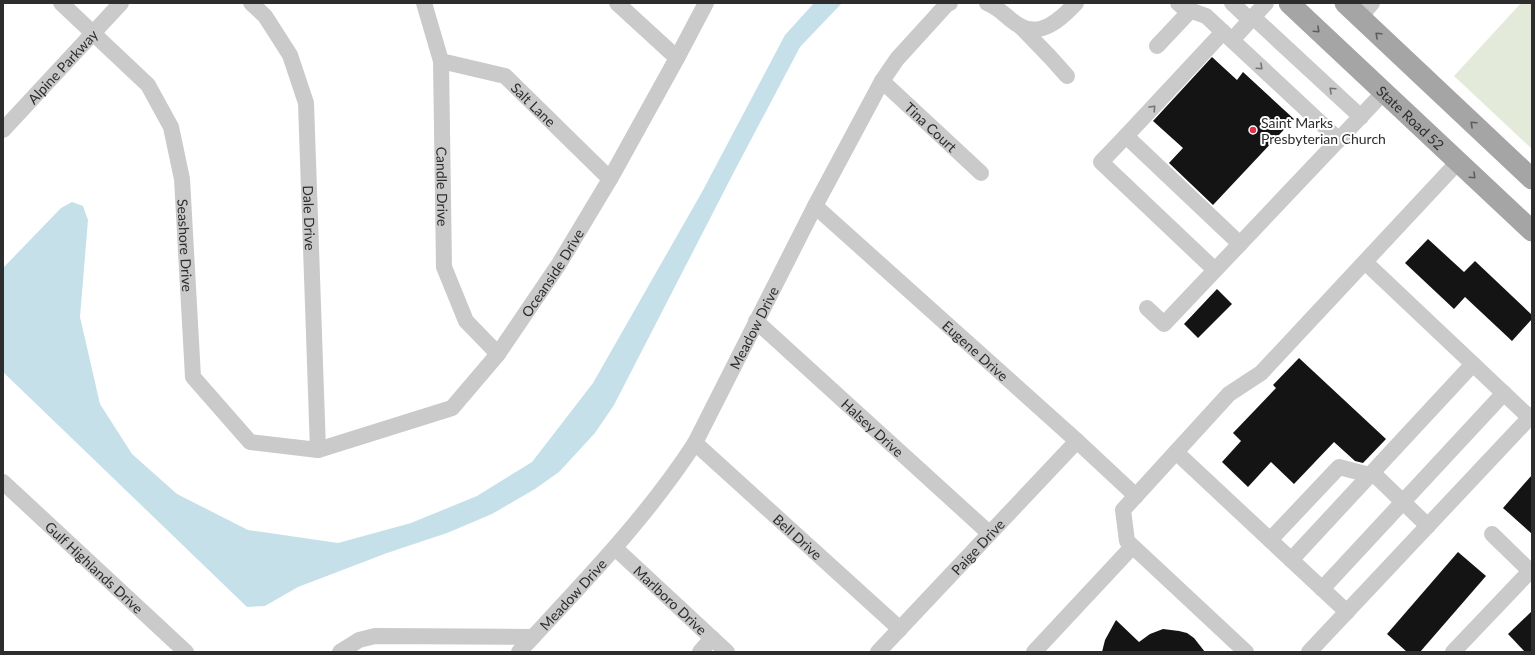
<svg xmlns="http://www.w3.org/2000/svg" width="1535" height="655" font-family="Lato,sans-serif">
<rect width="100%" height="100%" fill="#fff"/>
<path fill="#e4eada" d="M1521 3H1532V149L1454 76Z"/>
<path fill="#c6e0ea" d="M814 3H842L800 47 735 170 614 405 595 433 559 472 535 489 492 514 447 533 387 553 298 587 265 606 247 607 3 372V268L61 208 72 202 83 206 88 220 80 317 100 404 132 454 177 494 248 530 338 543 411 523 477 496 532 462 593 383 702 192 785 35Z"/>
<g fill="#141414">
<path d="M1212 57 1237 80 1243 72 1294 119 1213 205 1169 163 1183 148 1153 121Z"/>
<path d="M1428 239 1464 272 1475 261 1532 315V319L1512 341 1465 297 1454 309 1405 263Z"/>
<path d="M1217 289 1232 304 1198 338 1184 324Z"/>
<path d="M1299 358 1386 439 1363 463 1355 461 1334 442 1294 484 1271 462 1248 487 1222 462 1241 441 1233 433 1276 388 1273 385Z"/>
<path d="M1532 475V534L1503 508Z"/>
<path d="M1458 552 1486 576 1420 652H1407L1387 634Z"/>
<path d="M1532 611V652H1525L1508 634Z"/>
<path d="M1116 620 1139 642 1150 634 1163 629 1179 631 1187 633 1194 638 1205 652H1102L1105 640Z"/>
</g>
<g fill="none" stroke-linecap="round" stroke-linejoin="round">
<g stroke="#cacaca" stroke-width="16">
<path id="s1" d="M61 3 148 85 171 127 182 179 193 377 250 442 318 450 452 408 498 354 559 264 610 179 677 58 706 3"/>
<path id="s2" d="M251 3 265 16 290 55 306 103 318 450"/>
<path id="s3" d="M424 3 441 61 444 267 466 321 498 354"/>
<path d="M617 3 677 58"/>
<path d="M987 3C1002 9 1007 19 1020 26 1041 38 1062 18 1076 3"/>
<path d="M1178 3 1184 8 1206 16 1339 140"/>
<path d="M1232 3 1250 20"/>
<path d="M1253 17 1361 117"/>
<path d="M1360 17 1372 3"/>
<path d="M1020 26 1050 57 1067 76"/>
<path d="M1232 40 1266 3"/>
<path d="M1157 46 1190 11"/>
<path id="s4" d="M441 61 505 76 610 179"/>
<path id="s5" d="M882 81 981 173"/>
<path id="s6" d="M3 130 121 3"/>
<path d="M1126 136 1223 32"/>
<path id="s7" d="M815 206 1077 441 1136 496"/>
<path d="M1365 262 1530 418"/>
<path d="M1215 270 1101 162 1126 136 1240 244"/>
<path d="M1147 308 1164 324 1384 92"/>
<path id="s8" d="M756 321 989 533"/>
<path id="s9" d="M695 443 900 629"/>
<path d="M1176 452 1347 612"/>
<path id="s10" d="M3 482 186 652"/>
<path d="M1492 534 1532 573"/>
<path d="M1270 540 1339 467 1377 477 1428 526"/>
<path id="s11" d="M615 548 727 652"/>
<path d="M1291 560 1473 364"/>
<path d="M1322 589 1504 393"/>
<path d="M340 652 359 640 375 636 533 637"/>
<path id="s12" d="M519 652C581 585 645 520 695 443L815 206 882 81 897 59 948 3H950"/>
<path d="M700 652 712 638"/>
<path id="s13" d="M878 652 1077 441"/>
<path d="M1034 652 1132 547"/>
<path d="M1246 652 1127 541 1123 510 1229 394 1261 373 1458 162"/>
<path d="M1309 652 1532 415"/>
<path d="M1453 652 1532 569"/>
</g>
<g stroke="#a5a5a5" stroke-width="21">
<path id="s14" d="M1289 3 1532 231"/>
<path d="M1345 3 1532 179"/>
</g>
</g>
<defs><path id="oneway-chevron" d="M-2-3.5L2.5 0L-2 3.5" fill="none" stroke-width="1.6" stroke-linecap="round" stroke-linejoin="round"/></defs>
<g stroke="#5d5d5d">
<use href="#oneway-chevron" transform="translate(1317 30) rotate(43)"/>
<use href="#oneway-chevron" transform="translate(1378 35) rotate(-137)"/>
<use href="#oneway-chevron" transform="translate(1473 124) rotate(-137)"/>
<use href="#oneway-chevron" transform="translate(1473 176) rotate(43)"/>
</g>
<g stroke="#747474">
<use href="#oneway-chevron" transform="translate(1260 67) rotate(43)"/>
<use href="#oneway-chevron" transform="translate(1332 90) rotate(-137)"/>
<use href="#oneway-chevron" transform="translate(1153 108) rotate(-47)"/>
</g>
<circle fill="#e3304f" stroke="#fff" stroke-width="1.5" cx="1253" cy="130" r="4"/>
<g text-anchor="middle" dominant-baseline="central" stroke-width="4" stroke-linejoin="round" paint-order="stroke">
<g font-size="14" fill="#2d2d2d" stroke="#fff">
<text stroke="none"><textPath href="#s6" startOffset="87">Alpine Parkway</textPath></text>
<text stroke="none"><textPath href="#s4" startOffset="106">Salt Lane</textPath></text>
<text stroke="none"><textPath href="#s14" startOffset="167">State Road 52</textPath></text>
<text stroke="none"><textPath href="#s5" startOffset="67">Tina Court</textPath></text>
<text stroke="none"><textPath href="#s3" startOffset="186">Candle Drive</textPath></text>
<text stroke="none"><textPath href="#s2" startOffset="231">Dale Drive</textPath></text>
<text stroke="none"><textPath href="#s1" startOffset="287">Seashore Drive</textPath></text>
<text stroke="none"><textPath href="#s1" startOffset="883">Oceanside Drive</textPath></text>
<text stroke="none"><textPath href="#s12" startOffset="403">Meadow Drive</textPath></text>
<text stroke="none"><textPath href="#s7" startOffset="216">Eugene Drive</textPath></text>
<text stroke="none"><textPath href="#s8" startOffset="158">Halsey Drive</textPath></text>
<text stroke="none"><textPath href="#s9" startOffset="139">Bell Drive</textPath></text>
<text stroke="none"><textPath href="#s13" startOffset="145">Paige Drive</textPath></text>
<text stroke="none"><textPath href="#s10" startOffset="125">Gulf Highlands Drive</textPath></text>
<text stroke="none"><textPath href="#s12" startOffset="79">Meadow Drive</textPath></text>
<text stroke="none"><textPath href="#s11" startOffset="76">Marlboro Drive</textPath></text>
</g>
<g font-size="14" fill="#2d2d2d" stroke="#fff" text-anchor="start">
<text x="1261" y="122">Saint Marks<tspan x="1261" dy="16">Presbyterian Church</tspan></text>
</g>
</g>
<rect width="1535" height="655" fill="none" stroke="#2d2d2d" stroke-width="8"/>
</svg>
